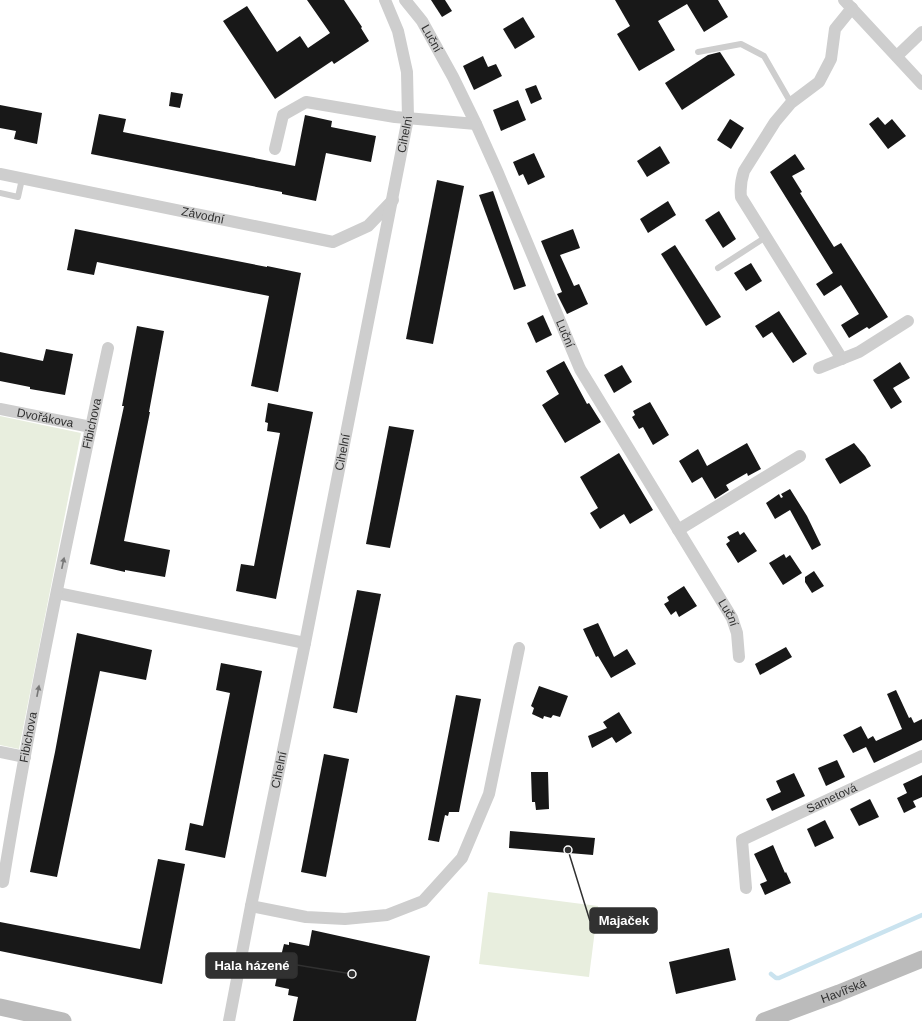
<svg xmlns="http://www.w3.org/2000/svg" width="922" height="1021" font-family="Arial,sans-serif">
<rect width="100%" height="100%" fill="#fff"/>
<g fill="#e8eede">
<path d="M0 416 81 433 19 749 0 745Z"/>
<path d="M488 892 598 906 589 977 479 964Z"/>
</g>
<g fill="none" stroke-linecap="round" stroke-linejoin="round">
<path stroke="#cae3ef" stroke-width="4.5" d="M771 974 776 978H779L922 915"/>
</g>
<g fill="#181818">
<path d="M307 0H344L362 27 361 28 369 41 334 64 332 61 275 99 223 21 247 6 277 52 300 36 308 48 330 33Z"/>
<path d="M431 0H445L452 11 442 17Z"/>
<path d="M615 0H718L728 17 704 32 687 4 658 21 675 50 639 71 617 34 630 26Z"/>
<path d="M523 17 535 37 515 49 503 29Z"/>
<path d="M720 52 735 75 682 110 665 83 708 55Z"/>
<path d="M483 56 488 67 496 64 502 76 474 90 463 66Z"/>
<path d="M536 85 542 99 531 104 525 89Z"/>
<path d="M171 92 183 94 180 108 169 106Z"/>
<path d="M518 100 526 120 501 131 493 110Z"/>
<path d="M0 105 42 113 37 144 14 139 16 131 0 128Z"/>
<path d="M99 114 126 119 123 132 295 166 305 115 332 121 331 127 376 136 371 162 326 153 316 201 282 194V192L91 154Z"/>
<path d="M878 117 885 125 892 119 906 136 888 149 869 124Z"/>
<path d="M730 119 744 128 731 149 717 140Z"/>
<path d="M660 146 670 163 647 177 637 161Z"/>
<path d="M534 153 545 177 528 185 523 174 519 176 513 162Z"/>
<path d="M795 154 805 169 792 176 802 192 800 193 834 247 841 243 888 317 869 329 867 327 849 338 841 325 859 314 841 285 824 296 816 284 833 273 770 172Z"/>
<path d="M437 180 464 186 433 344 406 339Z"/>
<path d="M493 191 526 286 514 290 479 195Z"/>
<path d="M668 201 676 215 648 233 640 219Z"/>
<path d="M719 211 736 239 723 248 705 220Z"/>
<path d="M75 229 267 267V266L301 273 278 392 251 386 269 296 97 262 94 275 67 270Z"/>
<path d="M573 229 580 248 560 255 574 286 579 284 588 304 567 314 557 294 562 292 541 241Z"/>
<path d="M675 245 721 317 706 326 661 254Z"/>
<path d="M751 263 762 281 746 291 734 273Z"/>
<path d="M779 311 807 354 793 363 772 332 763 338 755 326Z"/>
<path d="M543 315 552 335 536 343 527 323Z"/>
<path d="M137 326 164 331 149 412H150L124 541 170 550 165 577 125 570V572L90 564 124 406H122Z"/>
<path d="M46 349 73 354 65 395 30 389V387L0 381V352L43 361Z"/>
<path d="M564 361 587 404 589 403 601 422 565 443 542 405 559 394 546 371Z"/>
<path d="M900 362 910 378 893 388 902 402 891 409 873 380Z"/>
<path d="M622 365 632 382 614 393 604 375Z"/>
<path d="M650 402 669 435 653 445 643 427 639 429 632 417 635 415 633 411Z"/>
<path d="M268 403 313 412 276 599 236 591 241 564 254 566 280 433 267 431 268 423 265 422Z"/>
<path d="M389 426 414 430 390 548 366 544Z"/>
<path d="M747 443 761 469 748 476 747 473 726 485 729 490 715 499 702 477 692 483 679 461 698 449 707 466Z"/>
<path d="M854 443 865 456 871 466 840 484 825 459Z"/>
<path d="M619 453 653 510 630 524 624 514 600 529 590 513 598 508 580 477Z"/>
<path d="M790 489 807 516 821 545 812 550 790 510 775 519 766 503 779 494 781 498 783 497 781 494Z"/>
<path d="M738 531 740 535 744 532 757 551 738 563 726 544 730 541 727 537Z"/>
<path d="M784 554 786 558 790 555 802 573 783 585 769 563Z"/>
<path d="M814 571 824 586 812 593 805 582V577Z"/>
<path d="M684 586 697 606 679 617 676 611 671 615 664 604 669 601 667 597Z"/>
<path d="M357 590 381 594 357 713 333 708Z"/>
<path d="M598 623 614 657 627 649 636 664 611 678 598 656 596 657 583 629Z"/>
<path d="M77 633 152 650 146 680 100 671 57 877 30 872 55 752Z"/>
<path d="M786 647 792 657 760 675 755 664Z"/>
<path d="M221 663 262 671 225 858 185 850 190 823 203 826 230 693 216 690Z"/>
<path d="M539 686 568 696 560 717 553 715 551 718 544 716 543 719 532 714 534 708 531 706Z"/>
<path d="M896 690 909 718 911 717 914 723 922 719V740L874 763 866 747 853 753 843 735 861 726 868 739 873 736 876 741 902 729 887 694Z"/>
<path d="M456 695 481 699 459 812H449L448 816 445 815 439 842 428 840Z"/>
<path d="M619 712 632 733 616 743 612 737 592 748 588 736 607 728 603 722Z"/>
<path d="M324 754 349 759 326 877 301 872Z"/>
<path d="M837 760 845 777 826 786 818 768Z"/>
<path d="M531 772H548L549 809 536 810 535 802H532Z"/>
<path d="M794 773 805 796 772 811 766 799 781 792 776 781Z"/>
<path d="M922 775V797L913 801 916 807 904 813 897 798 907 793 903 784Z"/>
<path d="M870 799 879 817 859 826 850 809Z"/>
<path d="M825 820 834 838 815 847 807 829Z"/>
<path d="M510 831 595 838 593 855 509 848Z"/>
<path d="M773 845 785 873 786 872 791 883 765 895 760 884 767 881 754 854Z"/>
<path d="M158 859 185 864 162 984 0 951V922L140 949Z"/>
<path d="M312 930 430 956 416 1021H293L298 997 288 995 289 989 275 986 282 952 284 944 289 945V942L309 946Z"/>
<path d="M729 948 736 980 676 994 669 962Z"/>
</g>
<g fill="none" stroke-linecap="round" stroke-linejoin="round">
<g stroke="#cecece" stroke-width="6">
<path d="M698 52 741 44 764 56 791 103"/>
<path d="M0 193 18 197 22 179"/>
<path d="M718 268 766 237"/>
</g>
<g stroke="#cecece" stroke-width="12">
<path id="s1" d="M405 0 422 21 453 77 476 124 498 173 580 369 732 618 737 633 739 657"/>
<path d="M844 0 922 84"/>
<path d="M897 56 922 32"/>
<path d="M275 149 283 115 306 102 395 117 476 124"/>
<path id="s2" d="M0 174 333 242 368 226 393 200"/>
<path d="M842 359 741 197C740 188 741 180 744 171L775 122 791 103 819 82 831 59 835 29 852 8"/>
<path d="M819 368 859 352 908 321"/>
<path id="s3" d="M0 409 91 427"/>
<path d="M678 530 800 456"/>
<path d="M57 593 305 643"/>
<path d="M0 752 25 757"/>
<path id="s4" d="M3 882C32 703 70 525 108 348"/>
<path id="s5" d="M746 888 742 840 922 756"/>
<path d="M251 906 306 917 345 919 387 915 423 901 462 858 489 794 519 648"/>
<path id="s6" d="M229 1021 251 906 305 643 408 118 407 72 398 31 385 0"/>
</g>
<g stroke="#bbb" stroke-width="17">
<path d="M0 1007 63 1021"/>
<path id="s7" d="M764 1021 839 993 922 959"/>
</g>
</g>
<defs><path id="oneway-solid" d="M-6-.8H1V-3.2L6.5 0L1 3.2V.8H-6Z"/></defs>
<g fill="#787878">
<use href="#oneway-solid" transform="translate(63 563) rotate(-78)"/>
<use href="#oneway-solid" transform="translate(38 691) rotate(-79)"/>
</g>
<g text-anchor="middle" dominant-baseline="central" stroke-width="4" stroke-linejoin="round" paint-order="stroke">
<g font-size="12" fill="#313131" stroke="#fff">
<text stroke="none"><textPath href="#s1" startOffset="47">Luční</textPath></text>
<text stroke="none"><textPath href="#s6" startOffset="904">Cihelní</textPath></text>
<text stroke="none"><textPath href="#s2" startOffset="207">Závodní</textPath></text>
<text stroke="none"><textPath href="#s1" startOffset="371">Luční</textPath></text>
<text stroke="none"><textPath href="#s3" startOffset="46">Dvořákova</textPath></text>
<text stroke="none"><textPath href="#s4" startOffset="467">Fibichova</textPath></text>
<text stroke="none"><textPath href="#s6" startOffset="580">Cihelní</textPath></text>
<text stroke="none"><textPath href="#s1" startOffset="695">Luční</textPath></text>
<text stroke="none"><textPath href="#s4" startOffset="147">Fibichova</textPath></text>
<text stroke="none"><textPath href="#s6" startOffset="256">Cihelní</textPath></text>
<text stroke="none"><textPath href="#s5" startOffset="147">Sametová</textPath></text>
<text stroke="none"><textPath href="#s7" startOffset="85">Havířská</textPath></text>
</g>
</g>
<path fill="none" stroke="#313131" stroke-width="1.5" d="M568 850L590 921M352 974L297 965"/>
<g fill="#313131" stroke="#fff" stroke-width="1.5">
<circle cx="568" cy="850" r="4"/>
<circle cx="352" cy="974" r="4"/>
</g>
<g fill="#313131" stroke="#313131" stroke-width="1.5">
<rect x="590" y="908" width="67" height="25" rx="4"/>
<rect x="206" y="953" width="91" height="25" rx="4"/>
</g>
<g font-size="13" text-anchor="middle" font-weight="bold" fill="#fff">
<text x="624" y="925">Majaček</text>
<text x="252" y="970">Hala házené</text>
</g>
</svg>
